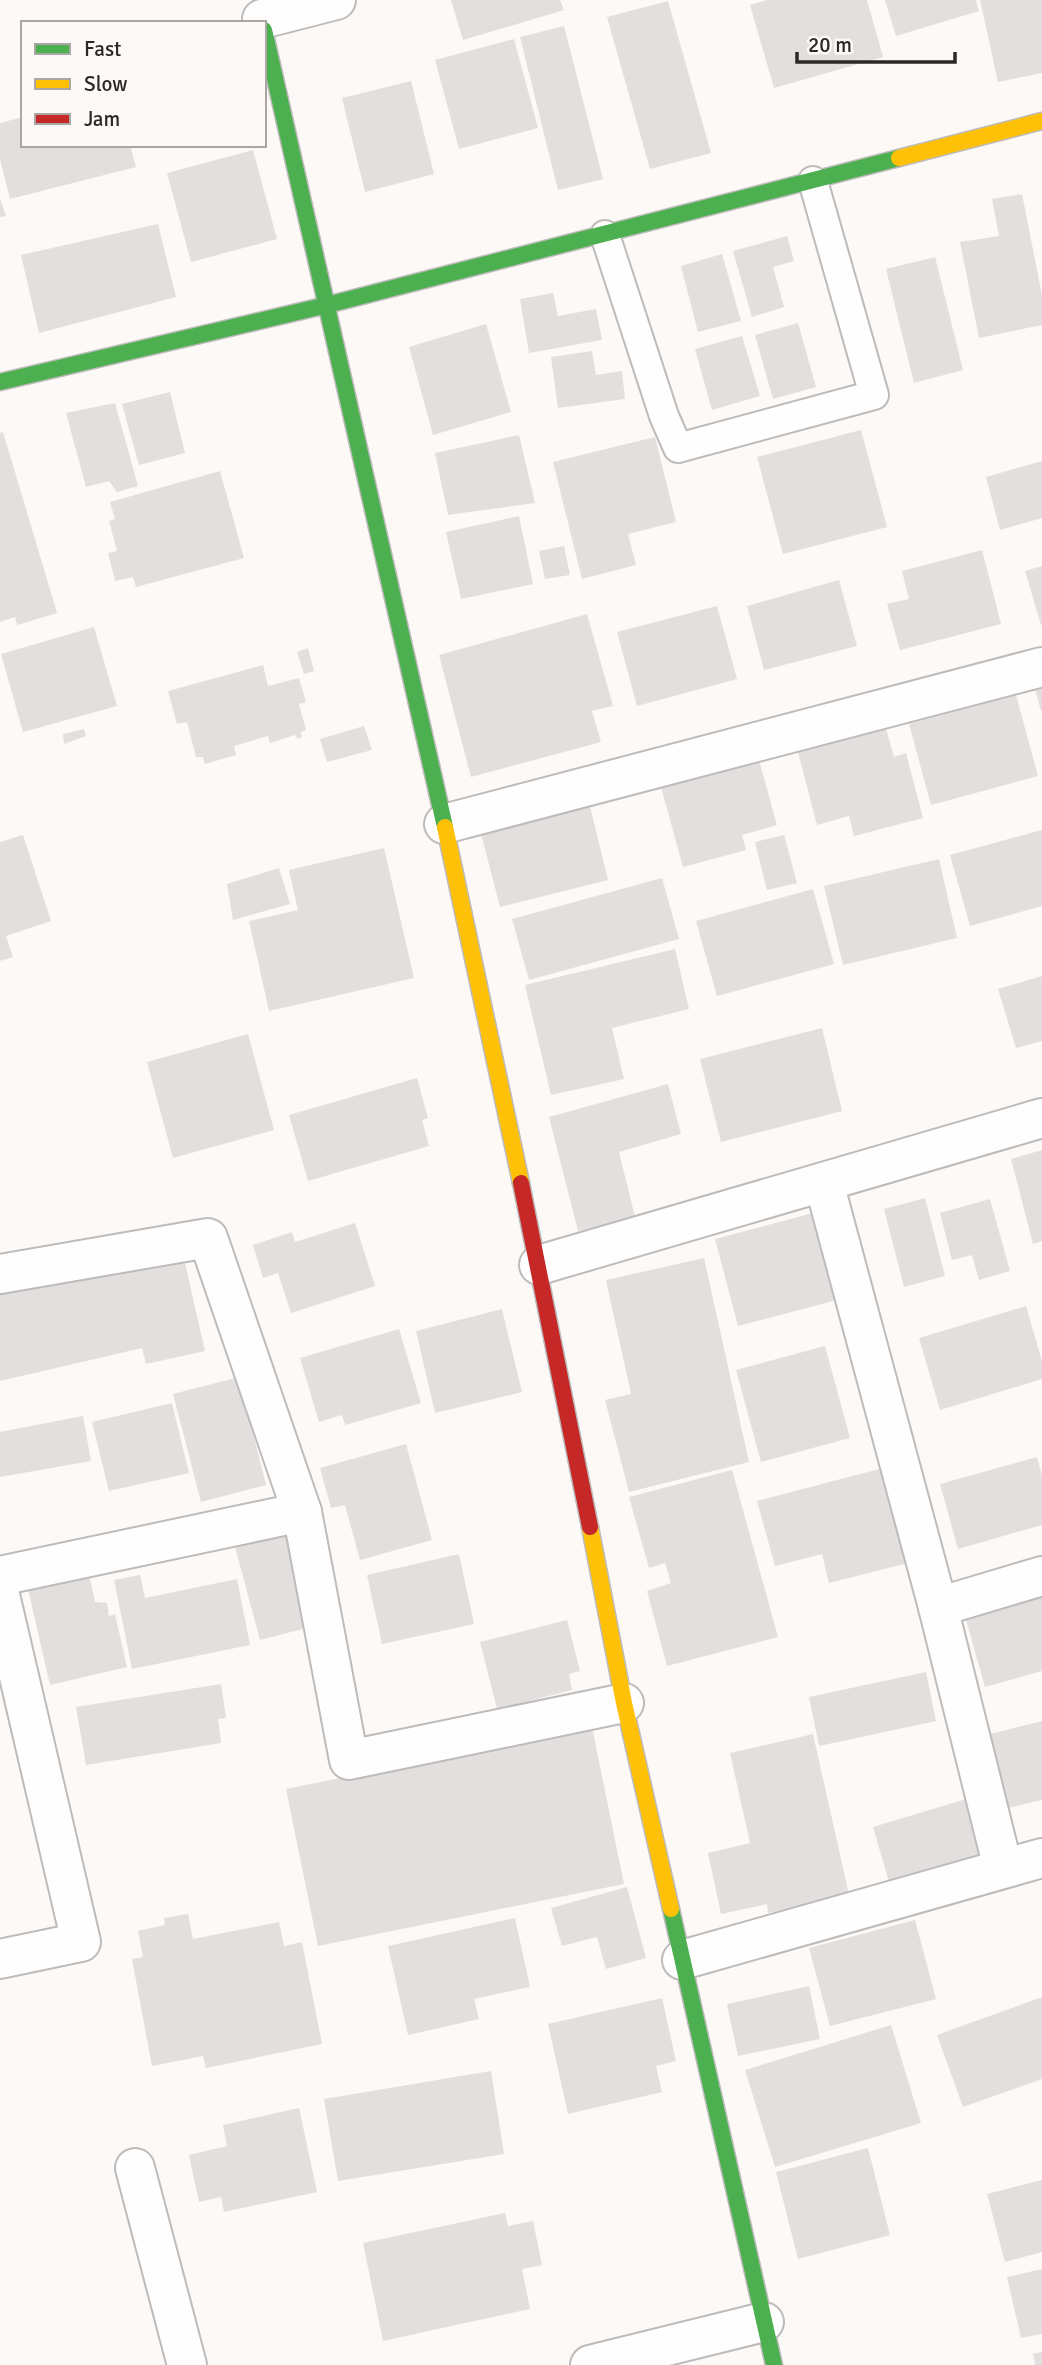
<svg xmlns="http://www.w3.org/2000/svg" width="1042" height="2365" font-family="Signika,sans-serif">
<rect width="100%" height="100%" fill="#fcf9f7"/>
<g fill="#e2dfde">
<path d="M451 0H560L564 10 463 40Z"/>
<path d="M767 0H867L883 57 774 88 750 5Z"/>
<path d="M885 0H976L979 11 896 36Z"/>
<path d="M980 0H1042V73L998 82Z"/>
<path d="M668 1 711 153 650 169 607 17Z"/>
<path d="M564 26 603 179 558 190 520 37Z"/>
<path d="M514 39 538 128 459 149 435 60Z"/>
<path d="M411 81 434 174 365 192 342 98Z"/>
<path d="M23 117V145H130L136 167 10 199 0 159V123Z"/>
<path d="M253 150 277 239 191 262 167 173Z"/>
<path d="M1022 194 1042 295V325L979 338 960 242 999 236 992 199Z"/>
<path d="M0 198 6 216 0 217Z"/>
<path d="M158 224 176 297 39 333 21 255Z"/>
<path d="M787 236 794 261 773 267 784 307 752 317 733 251Z"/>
<path d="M722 254 741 321 698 332 681 266Z"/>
<path d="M935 257 963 370 914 383 886 269Z"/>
<path d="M553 293 558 316 596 309 602 340 529 353 520 299Z"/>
<path d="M798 323 816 387 773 399 755 335Z"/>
<path d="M486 324 511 412 433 435 409 347Z"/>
<path d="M742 336 760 396 712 410 695 349Z"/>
<path d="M592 351 596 375 622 371 625 399 558 408 551 357Z"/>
<path d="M170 392 185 453 139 465 122 404Z"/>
<path d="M115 403 138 486 117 492 109 481 86 487 66 413Z"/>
<path d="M861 430 887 527 783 554 757 457Z"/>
<path d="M3 432 57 613 17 625 15 617 0 622V433Z"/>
<path d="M519 435 535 503 448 515 435 453Z"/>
<path d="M655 437 676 522 628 534 636 565 582 579 553 462Z"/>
<path d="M1042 461V518L1000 530 986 477Z"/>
<path d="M220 471 244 558 136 587 133 577 115 581 108 553 117 551 109 521 115 519 110 502Z"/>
<path d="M519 516 533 584 461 599 446 532Z"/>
<path d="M564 546 570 575 545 579 539 551Z"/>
<path d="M982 550 1001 624 900 650 887 604 909 599 902 571Z"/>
<path d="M1042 566V625H1041L1025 571Z"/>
<path d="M839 580 857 646 764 670 747 606Z"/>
<path d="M717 606 737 679 637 706 617 632Z"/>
<path d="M587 614 613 706 592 711 601 742 471 777 439 655Z"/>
<path d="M94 627 117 706 23 732 1 654Z"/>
<path d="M308 648 314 671 304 674 297 652Z"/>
<path d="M263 665 268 686 299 678 306 702 299 704 306 730 301 732 302 737 298 739 295 735 270 743 268 736 234 746 236 755 205 764 203 757H196L187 722 177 724 168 691Z"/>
<path d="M1042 687V711H1041L1035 689Z"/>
<path d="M1016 695 1038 776 931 805 909 724Z"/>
<path d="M364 726 372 750 327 762 320 739Z"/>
<path d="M886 728 894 757 906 753 923 818 854 836 849 816 817 825 798 752Z"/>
<path d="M84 729 86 736 64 744 63 734Z"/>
<path d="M759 760 777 825 742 835 746 850 683 867 661 787Z"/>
<path d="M589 802 608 880 500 907 480 830Z"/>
<path d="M1042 830V906L970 926 950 855Z"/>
<path d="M23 835 51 921 6 936 13 957 0 961V842Z"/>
<path d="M784 835 797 883 767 890 755 842Z"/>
<path d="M384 848 414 978 269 1011 249 921 298 910 289 870Z"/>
<path d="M939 859 957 938 843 965 824 886Z"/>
<path d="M279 868 290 904 233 920 227 884Z"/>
<path d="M662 878 679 939 529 980 512 919Z"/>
<path d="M813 889 834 964 717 996 696 921Z"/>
<path d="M675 949 689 1009 612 1028 624 1079 551 1095 525 985Z"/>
<path d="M1042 976V1041L1016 1048 998 989Z"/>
<path d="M822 1028 842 1111 721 1142 700 1059Z"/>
<path d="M248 1034 274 1130 173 1158 147 1062Z"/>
<path d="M417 1078 428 1118 422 1120 429 1146 308 1181 289 1115Z"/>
<path d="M668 1084 681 1134 619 1152 635 1217 578 1231 549 1117Z"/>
<path d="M1042 1150V1241L1033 1244 1011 1159Z"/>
<path d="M925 1198 945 1276 904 1287 884 1209Z"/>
<path d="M990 1199 1010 1271 979 1280 972 1255 952 1260 940 1213Z"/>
<path d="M813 1213 837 1300 738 1326 715 1239Z"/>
<path d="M355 1223 375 1286 291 1313 278 1273 263 1278 253 1245 292 1232 295 1242Z"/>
<path d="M182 1250 205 1351 146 1364 142 1348 0 1381V1292Z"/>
<path d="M704 1258 749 1462 629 1492 605 1400 631 1394 606 1280Z"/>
<path d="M1026 1306 1042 1361V1379L940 1410 919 1338Z"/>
<path d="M502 1309 522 1392 435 1413 416 1331Z"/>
<path d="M399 1329 421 1403 345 1425 342 1415 319 1422 300 1358Z"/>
<path d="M825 1346 850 1438 761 1462 736 1370Z"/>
<path d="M239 1377 266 1485 201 1502 173 1394Z"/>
<path d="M172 1403 189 1473 109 1491 92 1422Z"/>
<path d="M83 1416 91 1461 0 1477V1432Z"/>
<path d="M406 1444 432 1540 360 1560 345 1505 331 1508 320 1468Z"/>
<path d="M1037 1457 1042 1475V1525L958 1549 940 1484Z"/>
<path d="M883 1468 908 1563 829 1583 822 1554 775 1566 757 1501Z"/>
<path d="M732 1470 778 1637 667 1666 647 1591 671 1583 665 1563 649 1568 629 1497Z"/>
<path d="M289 1529 314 1626 260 1640 234 1543Z"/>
<path d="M459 1554 474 1624 382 1644 367 1575Z"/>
<path d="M89 1574 95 1602 107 1603 109 1616 115 1614 127 1667 50 1685 28 1589Z"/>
<path d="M140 1575 145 1598 237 1579 250 1645 132 1669 114 1580Z"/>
<path d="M1042 1593V1671L985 1687 964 1613Z"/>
<path d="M567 1620 580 1671 569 1674 572 1690 497 1709 480 1642Z"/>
<path d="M926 1672 936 1721 819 1746 809 1697Z"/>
<path d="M221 1684 226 1718 218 1719 221 1743 86 1765 76 1707Z"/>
<path d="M1042 1721V1800L1008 1808 990 1734Z"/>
<path d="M592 1727 624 1884 318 1946 286 1789Z"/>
<path d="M813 1734 849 1895 768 1913 767 1904 721 1914 708 1853 750 1843 730 1753Z"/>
<path d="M966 1799 983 1856 889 1882 873 1827Z"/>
<path d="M627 1887 646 1958 606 1969 597 1937 562 1946 551 1908Z"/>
<path d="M188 1914 193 1939 279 1922 284 1946 302 1942 322 2044 206 2068 203 2056 152 2066 132 1959 143 1957 138 1931 165 1925 164 1918Z"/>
<path d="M515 1918 530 1987 474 1999 479 2019 408 2035 388 1946Z"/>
<path d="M915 1920 936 1999 830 2026 809 1948Z"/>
<path d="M809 1986 820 2039 738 2056 727 2004Z"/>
<path d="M1042 1997V2079L963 2107 937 2035Z"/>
<path d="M662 1998 676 2061 656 2066 662 2092 568 2114 548 2024Z"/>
<path d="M891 2025 921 2123 775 2167 745 2070Z"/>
<path d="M491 2071 504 2154 338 2181 324 2099Z"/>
<path d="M299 2108 317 2192 224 2212 221 2197 199 2202 189 2155 227 2146 223 2125Z"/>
<path d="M868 2148 890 2235 798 2259 776 2172Z"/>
<path d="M1042 2180V2252L1005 2262 987 2194Z"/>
<path d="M505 2213 508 2226 533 2221 542 2265 522 2269 530 2309 383 2341 363 2243Z"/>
<path d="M1042 2269V2334L1021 2338 1007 2277Z"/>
<path d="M1042 2352V2365H1035L1033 2354Z"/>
</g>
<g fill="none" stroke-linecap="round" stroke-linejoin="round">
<defs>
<path id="lane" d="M605 235 664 416 678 448 874 395 813 181"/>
<g id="street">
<path d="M262 19 336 0"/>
<path d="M444 824 1042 667"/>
<path d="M824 1183 938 1607 1003 1868"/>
<path d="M539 1265 1042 1118"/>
<path d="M0 1274 208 1238 302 1512 349 1760 624 1703"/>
<path d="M0 1576 302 1512"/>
<path d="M0 1595 81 1942 0 1959"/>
<path d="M938 1607 1042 1576"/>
<path d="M682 1960 1042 1858"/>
<path d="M135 2168 187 2365"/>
<path d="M590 2365 764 2322"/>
</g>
<g id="fast">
<path d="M264 30 445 827"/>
<path d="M0 382 327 305 899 158"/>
<path d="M671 1909 774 2365"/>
</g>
<g id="slow">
<path d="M899 158 1042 121"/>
<path d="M445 827 521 1183"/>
<path d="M590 1527 624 1703 671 1909"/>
</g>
<path id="jam" d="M521 1183 590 1527"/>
</defs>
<use href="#lane" stroke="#bebcba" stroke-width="32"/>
<use href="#street" stroke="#bebcba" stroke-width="42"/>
<use href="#fast" stroke="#bebcba" stroke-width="19"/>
<use href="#slow" stroke="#bebcba" stroke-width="19"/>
<use href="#jam" stroke="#bebcba" stroke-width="19"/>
<use href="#lane" stroke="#fffefe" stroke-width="28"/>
<use href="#street" stroke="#fffefe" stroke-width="38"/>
<use href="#fast" stroke="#4caf50" stroke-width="16"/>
<use href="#slow" stroke="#ffc107" stroke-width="16"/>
<use href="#jam" stroke="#c62828" stroke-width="16"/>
</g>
<rect x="21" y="21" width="245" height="126" fill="#fdf9f6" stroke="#a9a6a4" stroke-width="2"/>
<rect x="35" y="44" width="35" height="10" fill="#4caf50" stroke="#a9a6a4" stroke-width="2"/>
<text x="84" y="56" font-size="21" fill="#2b2928">Fast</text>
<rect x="35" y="79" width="35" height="10" fill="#ffc107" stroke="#a9a6a4" stroke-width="2"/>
<text x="84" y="91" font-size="21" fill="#2b2928">Slow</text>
<rect x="35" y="114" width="35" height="10" fill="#c62828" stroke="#a9a6a4" stroke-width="2"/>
<text x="84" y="126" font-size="21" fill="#2b2928">Jam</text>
<path d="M797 52v10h158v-10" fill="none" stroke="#2b2928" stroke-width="3.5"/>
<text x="808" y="52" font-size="21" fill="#2b2928" stroke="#fdf9f6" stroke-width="5" paint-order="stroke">20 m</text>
</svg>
